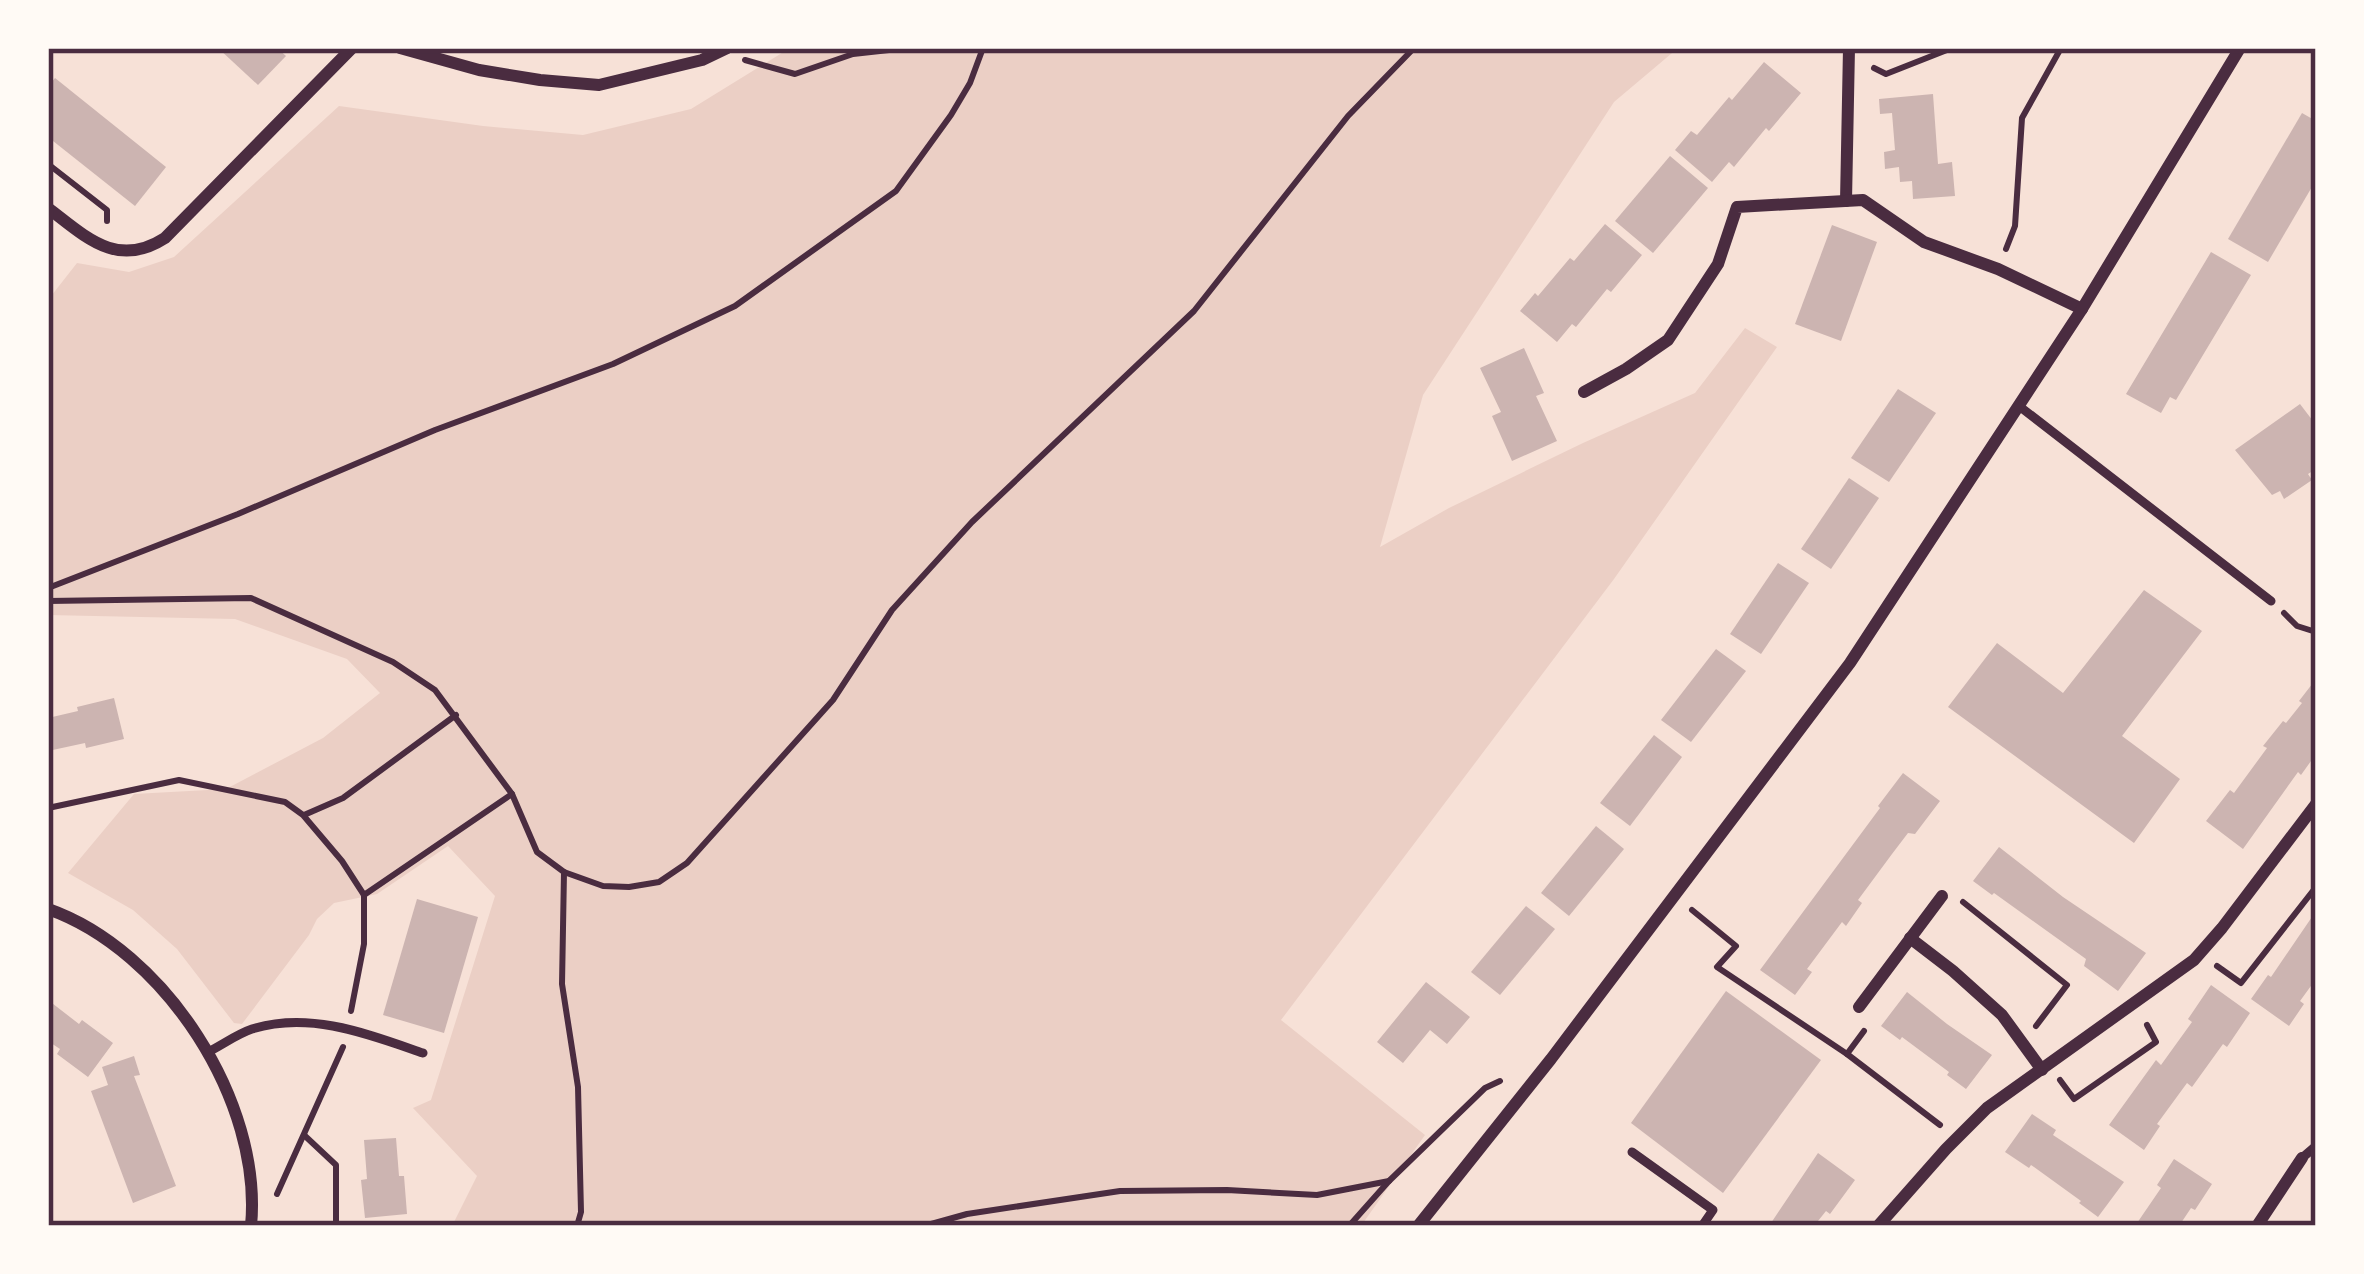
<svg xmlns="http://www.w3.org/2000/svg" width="2364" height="1274" font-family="'DejaVu Sans',sans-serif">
<rect width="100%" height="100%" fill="#f7e1d7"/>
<path fill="#ebcfc5" d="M790 48H1678L1614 102 1423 395 1380 547 1449 508 1583 443 1695 393 1745 328 1777 347 1614 579 1281 1020 1425 1135 1361 1226H452L477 1176 413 1108 431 1100 495 896 448 846 377 894 334 903 317 919 309 935 242 1024 234 1023 177 949 133 910 68 873 134 794 226 789 323 738 380 693 347 659 235 619 48 615V300L77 263 129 272 174 257 339 106 483 126 583 135 691 109Z"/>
<g fill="#ccb4b1">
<path d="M218 48H277L286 56 258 85Z"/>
<path d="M1764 62 1801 93 1769 131 1766 128 1734 167 1729 162 1712 182 1675 150 1691 131 1697 135 1729 97 1732 100Z"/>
<path d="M55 78 166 167 135 206 48 137V87Z"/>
<path d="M1933 94 1938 164 1952 162 1955 196 1913 199 1912 181 1900 182 1899 167 1885 169 1884 152 1895 150 1892 113 1880 114 1879 99Z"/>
<path d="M2302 113 2316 121V180L2268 262 2228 239Z"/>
<path d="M1670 156 1708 188 1653 253 1615 221Z"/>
<path d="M1605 224 1642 255 1611 292 1607 289 1576 327 1572 324 1557 342 1520 311 1535 293 1538 296 1570 258 1574 261Z"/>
<path d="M1832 225 1877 242 1841 341 1795 324Z"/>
<path d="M2211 252 2251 275 2176 400 2170 397 2161 413 2126 394Z"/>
<path d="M1524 348 1544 393 1536 396 1557 441 1512 461 1492 416 1501 412 1480 368Z"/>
<path d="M1898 389 1936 413 1889 482 1851 458Z"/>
<path d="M2300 404 2316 425V436L2313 439 2316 444V469L2308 474 2312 480 2284 499 2280 491 2272 495 2235 450Z"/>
<path d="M1849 478 1879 498 1831 569 1801 549Z"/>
<path d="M1778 563 1809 583 1761 654 1730 634Z"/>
<path d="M2144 590 2202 631 2122 736 2180 779 2134 843 1948 707 1997 643 2063 693Z"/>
<path d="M1716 649 1746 671 1691 742 1661 720Z"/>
<path d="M2316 679V754L2301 775 2298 772 2243 849 2206 821 2230 790 2234 793 2267 748 2263 746 2283 721 2286 723 2302 703 2299 701Z"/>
<path d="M114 698 124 739 86 748 85 743 48 751V718L78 711 77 707Z"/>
<path d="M1654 735 1682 757 1630 826 1600 803Z"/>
<path d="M1903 773 1940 801 1915 834 1908 833 1892 854 1858 900 1862 903 1846 926 1842 922 1807 969 1812 972 1795 995 1760 970 1880 808 1878 806Z"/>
<path d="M1596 826 1624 849 1569 916 1541 893Z"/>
<path d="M1999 847 2063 897 2146 953 2118 991 2084 966 2086 959 1994 893 1992 895 1973 881Z"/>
<path d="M417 899 478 917 444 1033 383 1015Z"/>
<path d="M1526 906 1555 929 1500 995 1471 972Z"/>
<path d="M2316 911V979L2300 1001 2304 1004 2289 1026 2251 999 2268 975 2271 977Z"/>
<path d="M1426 982 1470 1017 1447 1044 1430 1030 1403 1063 1377 1042Z"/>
<path d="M2211 985 2250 1013 2227 1047 2223 1044 2192 1087 2187 1083 2157 1124 2160 1126 2144 1150 2109 1125 2156 1060 2161 1065 2192 1022 2188 1019Z"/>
<path d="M1726 991 1821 1060 1723 1193 1631 1123Z"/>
<path d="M1907 992 1947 1024 1992 1055 1966 1089 1947 1075 1949 1072 1902 1037 1900 1040 1881 1026Z"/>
<path d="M48 1000 79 1024 82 1020 113 1043 88 1077 57 1054 60 1049 48 1041Z"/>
<path d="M134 1056 140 1075 134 1076 176 1186 133 1203 91 1091 108 1085 102 1067Z"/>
<path d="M2032 1114 2056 1130 2053 1135 2124 1182 2098 1217 2079 1203 2081 1201 2034 1167 2031 1165 2029 1168 2005 1152Z"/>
<path d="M396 1138 399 1176H404L407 1214 365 1218 361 1180 367 1179 364 1140Z"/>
<path d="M1818 1153 1855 1180 1830 1214 1826 1211 1814 1226H1769Z"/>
<path d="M2174 1159 2212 1184 2195 1210 2191 1208 2179 1226H2135L2161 1188 2157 1185Z"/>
</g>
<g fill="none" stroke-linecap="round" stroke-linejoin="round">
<g stroke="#4a2c40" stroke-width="6">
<path d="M745 60 795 74 853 54 907 48"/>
<path d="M1874 68 1886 74 1952 48"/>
<path d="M48 164 107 210V221"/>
<path d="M2006 249 2015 226 2022 118 2061 48"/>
<path d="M48 588 238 514 435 430 613 364 735 306 896 191 951 115 970 83 983 48"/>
<path d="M48 601 251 598 393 662 435 690 512 794 537 852 564 872 603 886 629 887 659 882 687 863 833 700 892 610 972 522 1194 311 1348 116 1414 48"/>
<path d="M2284 613 2297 626 2316 632"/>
<path d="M48 808 179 780 285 802 303 815 342 861 364 895V944L351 1011"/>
<path d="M304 815 343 798 456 715"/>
<path d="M564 872 562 984 578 1087 581 1212 577 1226"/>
<path d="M364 895 512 794"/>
<path d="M1963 902 2067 985 2036 1026"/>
<path d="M1692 910 1736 946 1717 967 1847 1054 1940 1125"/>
<path d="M2217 966 2241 983 2316 887"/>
<path d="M1847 1054 1864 1031"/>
<path d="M2060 1080 2074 1099 2156 1042 2147 1025"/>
<path d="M304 1135 336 1165V1226"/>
<path d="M277 1194 343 1047"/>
<path d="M924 1226 967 1214 1120 1191 1227 1190 1317 1195 1389 1181 1485 1088 1500 1081"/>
<path d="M1349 1226 1389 1181"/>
</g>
<g stroke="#4a2c40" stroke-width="9">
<path d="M2019 406 2271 601"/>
<path d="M208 1052C222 1045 237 1034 252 1029 310 1011 368 1034 423 1053"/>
<path d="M1632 1152 1713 1210 1702 1226"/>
<path d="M2302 1158 2316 1146"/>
</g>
<g stroke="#4a2c40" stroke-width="12">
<path d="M400 48 479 70 540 80 599 85 702 60 727 48"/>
<path d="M1846 201 1849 48"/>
<path d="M48 208C86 237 117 269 165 238L352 48"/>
<path d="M1584 392 1626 369 1668 340 1718 264 1737 207 1863 200 1924 242 1998 269 2082 309"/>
<path d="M48 909C165 950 263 1102 251 1226"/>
<path d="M1910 938 1953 971 2002 1015 2042 1070"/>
<path d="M1859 1007 1942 896"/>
<path d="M1418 1226 1551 1059 1850 663 2082 309 2240 48"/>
<path d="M1878 1226 1946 1149 1987 1108 2194 960 2222 928 2316 804"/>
<path d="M2257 1226 2302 1158"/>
</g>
</g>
<rect width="2364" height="1274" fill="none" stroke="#fffaf5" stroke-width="102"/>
<rect x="51" y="51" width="2262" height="1172" fill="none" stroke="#4a2c40" stroke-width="4.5"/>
</svg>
